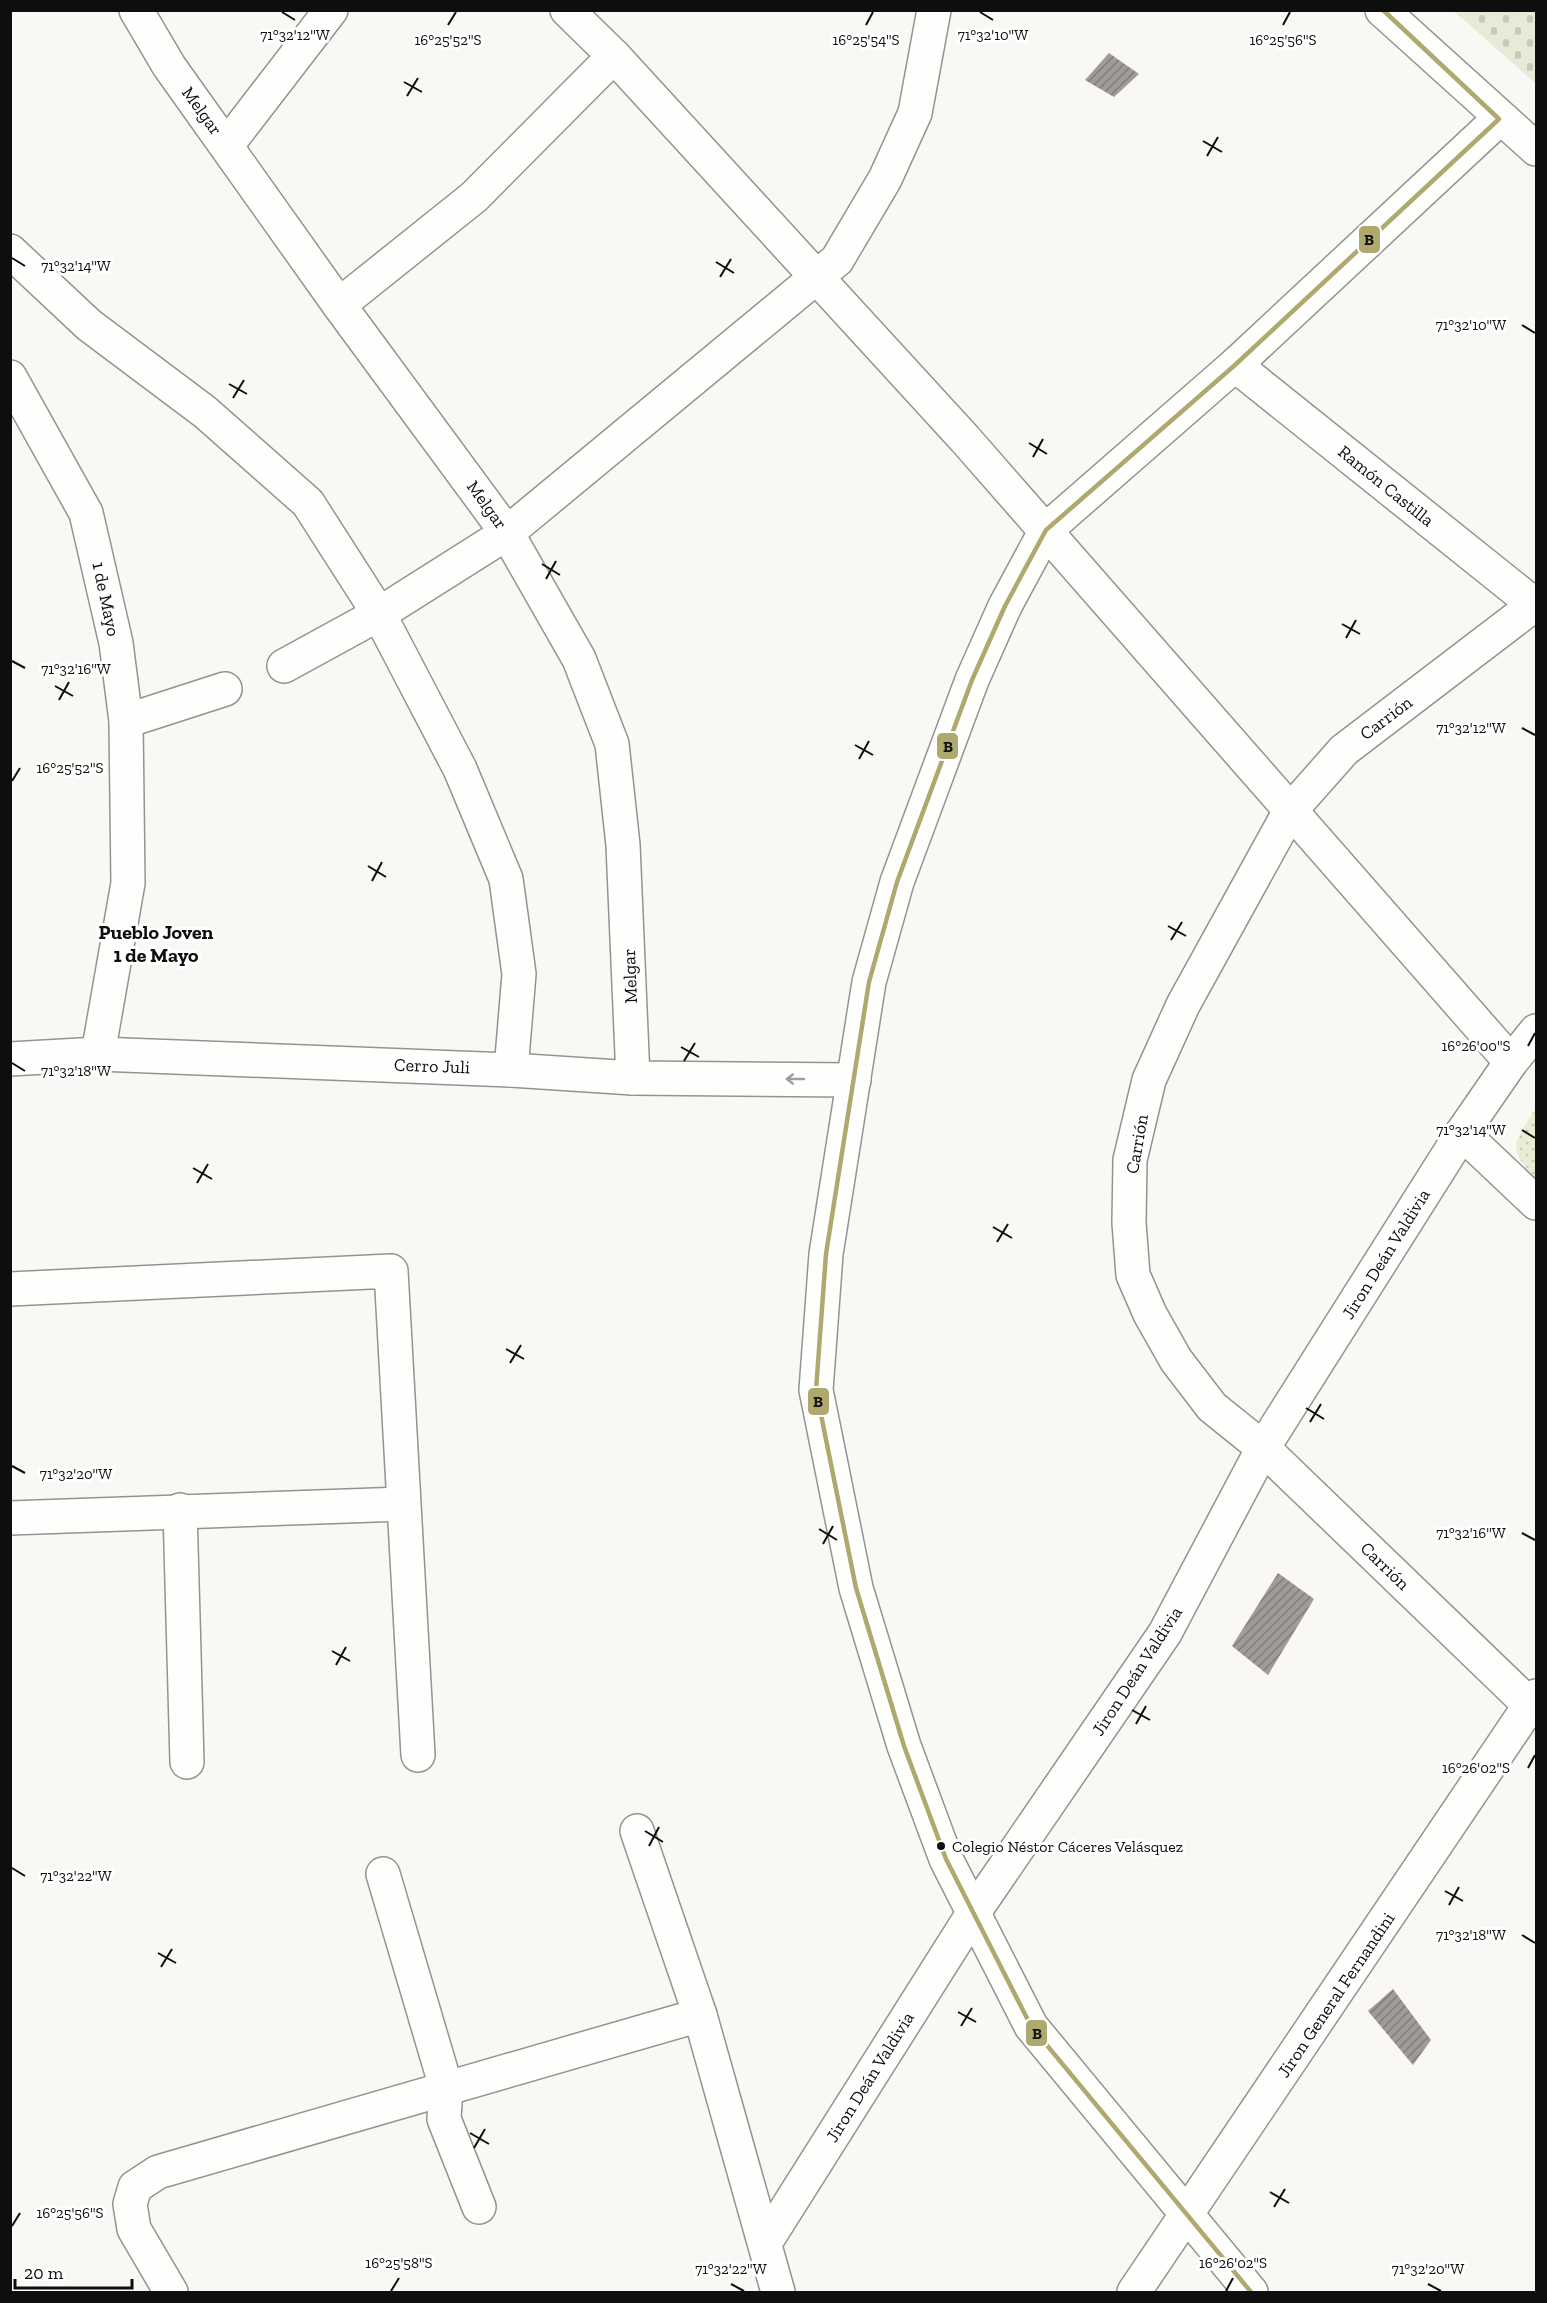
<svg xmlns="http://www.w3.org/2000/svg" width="1547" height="2303" font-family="'Zilla Slab',serif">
<defs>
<pattern id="grass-dots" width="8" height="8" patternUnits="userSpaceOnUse" patternTransform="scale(1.5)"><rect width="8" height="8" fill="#e7eed5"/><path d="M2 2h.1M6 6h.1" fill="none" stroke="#c5cbb6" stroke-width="1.8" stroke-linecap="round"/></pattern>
<pattern id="cemetery-stones" width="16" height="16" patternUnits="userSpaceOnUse" patternTransform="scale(1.5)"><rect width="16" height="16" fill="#e8ead8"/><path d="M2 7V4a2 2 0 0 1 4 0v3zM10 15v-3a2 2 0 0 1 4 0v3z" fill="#c6c8b8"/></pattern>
<pattern id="building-hatch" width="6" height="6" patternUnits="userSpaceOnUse" patternTransform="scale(1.5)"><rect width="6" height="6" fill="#9e9b99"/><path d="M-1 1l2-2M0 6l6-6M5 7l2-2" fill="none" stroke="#7f7d7b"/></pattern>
</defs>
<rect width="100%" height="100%" fill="#faf8f4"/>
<path fill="url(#grass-dots)" d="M1536 1108V1178C1505 1147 1515 1142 1536 1108Z"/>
<path fill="url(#cemetery-stones)" d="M1454 11H1536V84Z"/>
<g fill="url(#building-hatch)">
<path d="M1109 53 1139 74 1114 97 1085 80Z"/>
<path d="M1278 1573 1314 1599 1268 1675 1232 1646Z"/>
<path d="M1393 1989 1431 2040 1413 2065 1368 2011Z"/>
</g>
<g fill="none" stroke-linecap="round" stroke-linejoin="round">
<defs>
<g id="minor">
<path d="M136 10 169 66 339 305 507 533 579 659 612 744 623 845 633 1078"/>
<path d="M567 10 614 56 965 439 1511 1062"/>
<path d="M1382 10 1536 149"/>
<path d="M227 145 331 10"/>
<path d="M10 251 89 325 205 412 308 503 379 614 460 769 506 879 519 974 511 1070"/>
<path d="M339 305 474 197 614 56"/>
<path d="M1235 365 1536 606"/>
<path d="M10 377 86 513 116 643 126 721 128 883 98 1054"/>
<path d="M1536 600 1534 605 1344 750 1290 811 1183 1005 1149 1080 1130 1160 1129 1223 1133 1275 1150 1314 1176 1360 1212 1407 1263 1448 1536 1711"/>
<path d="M284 666 379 614 507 533 837 260 885 179 915 113 934 10"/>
<path d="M126 721 225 689"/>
<path d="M10 1059 98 1054 511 1070 633 1078 854 1080"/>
<path d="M1462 1133 1536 1203"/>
<path d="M10 1289 391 1271 418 1755"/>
<path d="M180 1510 187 1762"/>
<path d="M10 1518 403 1504"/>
<path d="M637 1831 700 2015 778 2292"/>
<path d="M383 1874 446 2087 444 2119 479 2207"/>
<path d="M765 2243 972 1915 1165 1633 1263 1448 1462 1133 1511 1062 1536 1031"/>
<path d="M171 2292 134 2229 130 2204 135 2187 158 2172 700 2015"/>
<path d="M1134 2292 1536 1696"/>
<path d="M1251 2292 1031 2026 946 1859 904 1746 856 1588 816 1390 826 1254 869 982 897 882 972 680 1005 606 1046 530 1235 365 1499 119"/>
</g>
</defs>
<use href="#minor" stroke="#949392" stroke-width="36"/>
<use href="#minor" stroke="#fefefd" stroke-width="33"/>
<defs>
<path id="bus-1" d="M1251 2292 1031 2026 946 1859 904 1746 856 1588 816 1390 826 1254 869 982 897 882 972 680 1005 606 1046 530 1235 365 1499 119 1383 10"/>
</defs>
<use href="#bus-1" stroke="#fff" stroke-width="9"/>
<use href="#bus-1" stroke="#afa96e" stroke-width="4.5"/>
</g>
<defs><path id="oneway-shaft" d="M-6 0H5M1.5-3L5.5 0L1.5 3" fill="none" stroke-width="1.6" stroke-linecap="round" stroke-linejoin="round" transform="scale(1.5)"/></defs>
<use stroke="#9e9e9d" href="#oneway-shaft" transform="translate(795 1079) rotate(-180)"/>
<path fill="none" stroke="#0e0e0e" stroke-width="2" d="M282 12 295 20M980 12 993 20M448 25 456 12M866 25 873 12M1283 25 1290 12M404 82 422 92M407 96 418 78M1203 141 1222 152M1207 156 1218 137M12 258 25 266M716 262 734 273M720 277 731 259M1522 325 1535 333M229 384 247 394M233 398 244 380M1029 443 1047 454M1033 457 1043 439M542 564 560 575M546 579 556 561M1342 624 1360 634M1346 638 1356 620M12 661 25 668M55 686 73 696M59 700 69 682M1522 728 1535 735M855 745 873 755M859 759 869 741M12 781 20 768M368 866 386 877M372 881 382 862M1168 926 1186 936M1171 940 1182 922M1528 1046 1535 1033M681 1047 699 1057M684 1061 695 1043M12 1063 25 1071M1522 1130 1535 1138M193 1168 212 1179M197 1183 208 1164M993 1227 1012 1238M997 1242 1008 1224M506 1349 524 1359M510 1363 521 1345M1306 1408 1324 1419M1310 1422 1321 1404M12 1466 25 1473M819 1529 837 1540M1522 1533 1535 1540M823 1544 833 1526M332 1651 350 1661M336 1665 346 1647M1132 1710 1150 1720M1136 1724 1146 1706M1528 1768 1535 1755M645 1831 663 1842M649 1846 659 1827M12 1868 25 1876M1445 1891 1463 1901M1449 1905 1459 1887M1522 1935 1535 1943M158 1953 176 1963M161 1967 172 1949M958 2012 976 2022M961 2026 972 2008M470 2133 489 2144M474 2148 485 2129M1270 2192 1289 2203M1274 2207 1285 2189M12 2226 20 2213M731 2284 744 2291M1428 2284 1441 2291M391 2291 399 2278M1226 2291 1233 2278"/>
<circle fill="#0e0e0e" stroke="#fff" stroke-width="2" cx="941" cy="1846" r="5"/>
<g text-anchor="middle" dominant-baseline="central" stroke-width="6" stroke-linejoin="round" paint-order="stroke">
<g font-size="16" fill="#0e0e0e" stroke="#fff" text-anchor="start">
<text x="952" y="1846">Colegio Néstor Cáceres Velásquez</text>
</g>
<g font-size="18" fill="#0e0e0e" stroke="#fff">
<text transform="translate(202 111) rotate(54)">Melgar</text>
<text transform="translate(1386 486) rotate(39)">Ramón Castilla</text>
<text transform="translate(487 505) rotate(54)">Melgar</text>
<text transform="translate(106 599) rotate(78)">1 de Mayo</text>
<text transform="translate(1386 718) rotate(-37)">Carrión</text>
<text transform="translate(630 976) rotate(-92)">Melgar</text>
<text transform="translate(432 1066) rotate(2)">Cerro Juli</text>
<text transform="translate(1137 1144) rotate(-80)">Carrión</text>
<text transform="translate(1386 1254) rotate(-58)">Jiron Deán Valdivia</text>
<text transform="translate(1385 1566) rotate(44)">Carrión</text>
<text transform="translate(1137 1671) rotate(-57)">Jiron Deán Valdivia</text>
<text transform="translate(1336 1995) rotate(-56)">Jiron General Fernandini</text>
<text transform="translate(870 2077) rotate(-58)">Jiron Deán Valdivia</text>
</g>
<g font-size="20" font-weight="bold" fill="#0e0e0e" stroke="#fff">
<text x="156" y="932">Pueblo Joven<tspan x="156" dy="23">1 de Mayo</tspan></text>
</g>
</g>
<g font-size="15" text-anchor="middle" fill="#0e0e0e" stroke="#fff" stroke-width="6" stroke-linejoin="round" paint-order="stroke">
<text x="295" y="40">71°32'12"W</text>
<text x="993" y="40">71°32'10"W</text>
<text x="448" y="45">16°25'52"S</text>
<text x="866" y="45">16°25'54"S</text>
<text x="1283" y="45">16°25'56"S</text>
<text x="76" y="271">71°32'14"W</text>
<text x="1471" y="330">71°32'10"W</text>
<text x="76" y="674">71°32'16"W</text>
<text x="1471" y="733">71°32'12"W</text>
<text x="70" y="773">16°25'52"S</text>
<text x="1476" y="1051">16°26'00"S</text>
<text x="76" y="1076">71°32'18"W</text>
<text x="1471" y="1135">71°32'14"W</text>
<text x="76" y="1479">71°32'20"W</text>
<text x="1471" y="1538">71°32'16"W</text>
<text x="1476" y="1773">16°26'02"S</text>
<text x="76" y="1881">71°32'22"W</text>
<text x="1471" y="1940">71°32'18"W</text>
<text x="70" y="2218">16°25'56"S</text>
<text x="399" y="2268">16°25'58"S</text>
<text x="1233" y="2268">16°26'02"S</text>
<text x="731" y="2274">71°32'22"W</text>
<text x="1428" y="2274">71°32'20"W</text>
</g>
<g stroke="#fff" stroke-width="2">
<rect x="1358" y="225" width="23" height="29" rx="6" fill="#afa96e"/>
<rect x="936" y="732" width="23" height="28" rx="6" fill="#afa96e"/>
<rect x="807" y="1387" width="23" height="29" rx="6" fill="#afa96e"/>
<rect x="1025" y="2019" width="23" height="28" rx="6" fill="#afa96e"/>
</g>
<g font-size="16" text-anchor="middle" font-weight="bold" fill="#111">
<text x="1369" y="245">B</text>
<text x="948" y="752">B</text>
<text x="818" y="1407">B</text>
<text x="1037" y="2039">B</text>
</g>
<rect width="1547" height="2303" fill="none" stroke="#0e0e0e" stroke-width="24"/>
<path d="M15 2279v9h117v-9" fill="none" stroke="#0e0e0e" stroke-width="3"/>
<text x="24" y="2279" font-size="18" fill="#0e0e0e" stroke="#ffffff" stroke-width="4.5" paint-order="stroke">20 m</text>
</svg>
